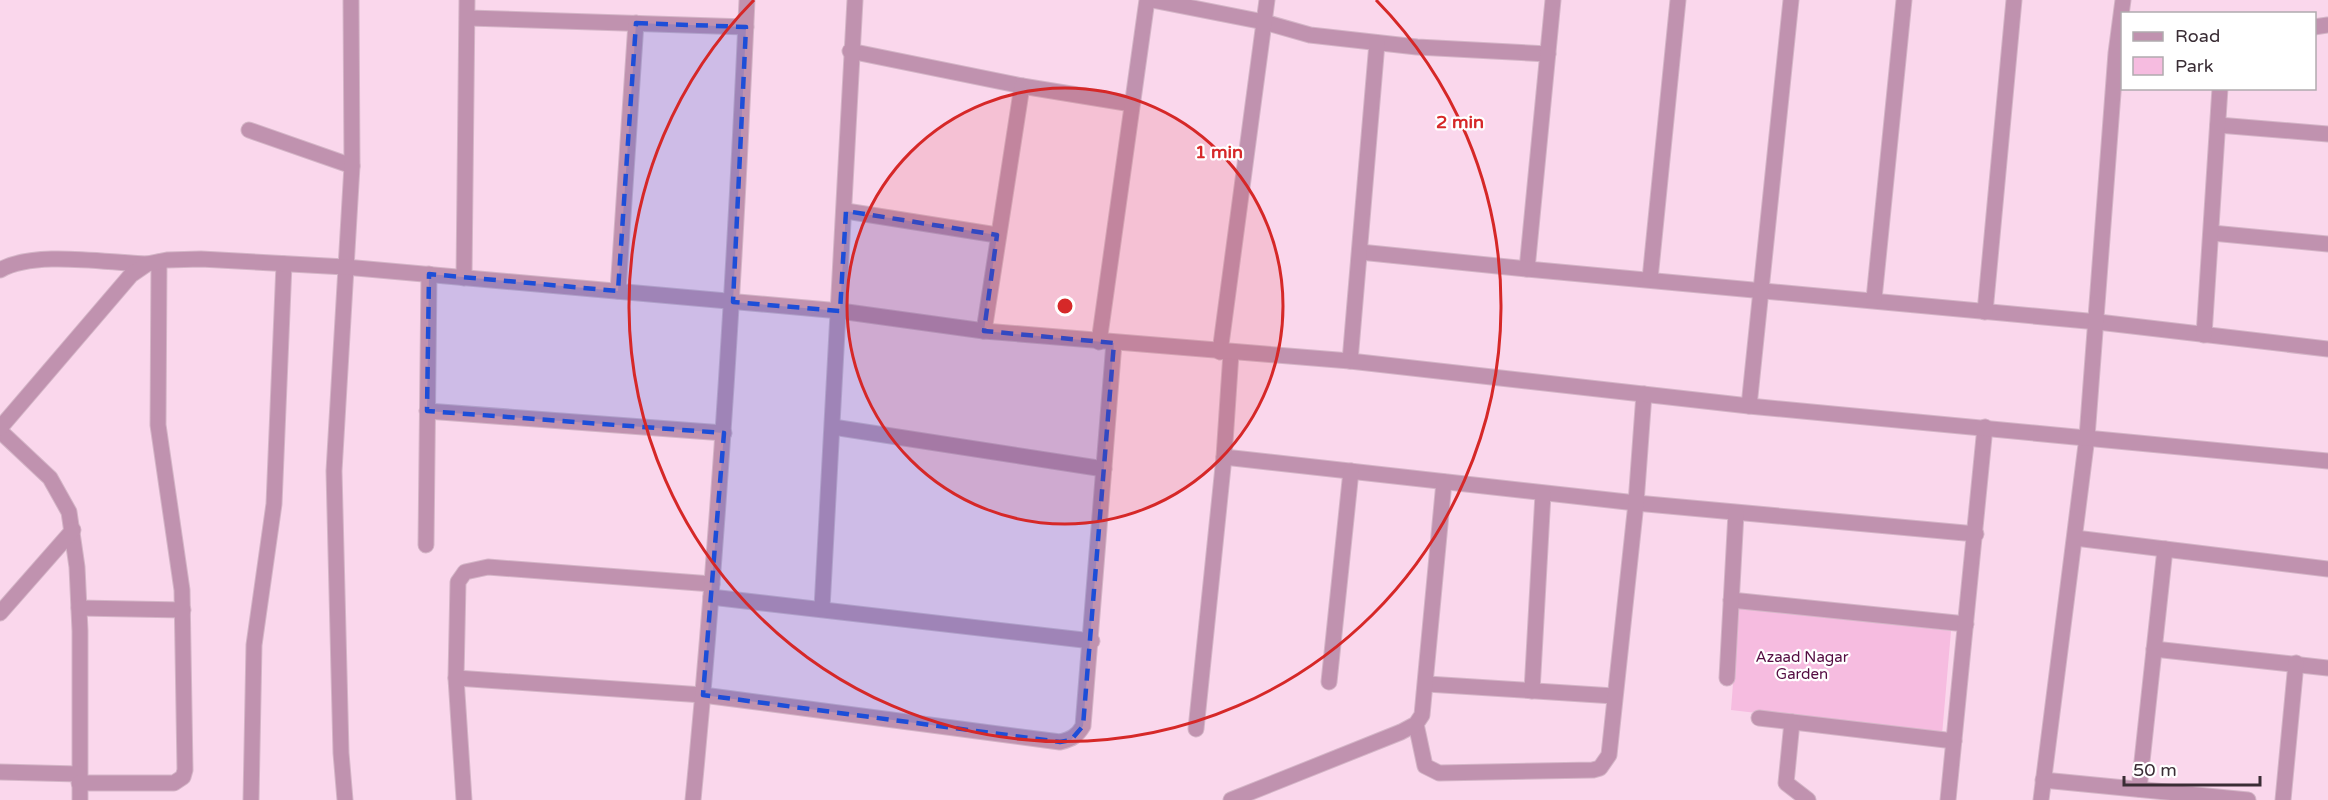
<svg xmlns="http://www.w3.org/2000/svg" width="2328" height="800" font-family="'Varela Round',sans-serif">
<rect width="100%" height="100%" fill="#fad7ec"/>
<path fill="#f6bce0" d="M1739 605 1951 631 1942 735 1731 710Z"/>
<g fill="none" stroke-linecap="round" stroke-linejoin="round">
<defs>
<g id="minor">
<path d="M1152 0 1264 22 1310 35 1417 47 1548 54"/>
<path d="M1553 0 1527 269 2098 322 2328 349"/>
<path d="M468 18 746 27"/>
<path d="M2314 27 2328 25"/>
<path d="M850 51 1022 86 1132 104"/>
<path d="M2218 125 2328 134"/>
<path d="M249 130 352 166"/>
<path d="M846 211 997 235"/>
<path d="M2212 233 2328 244"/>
<path d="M1360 252 1527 269"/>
<path d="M0 270C35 250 106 263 147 264"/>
<path d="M464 278 467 0"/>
<path d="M1650 279 1678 0"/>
<path d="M618 291 636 23"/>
<path d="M1874 299 1904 0"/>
<path d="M1985 312 2014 0"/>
<path d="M984 331 1022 86"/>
<path d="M2204 335 2220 88"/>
<path d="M1099 342 1147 0"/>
<path d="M1220 352 1267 0"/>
<path d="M1231 353 1224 457 1636 503 1976 534"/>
<path d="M1350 361 1377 43"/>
<path d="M1749 406 1791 0"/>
<path d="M427 411 724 433"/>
<path d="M833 427 1104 469"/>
<path d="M0 431 50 478 69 512 77 567 80 631V800"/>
<path d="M2075 538 2328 569"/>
<path d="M426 545 429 274"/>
<path d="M711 597 1092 641"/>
<path d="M1731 600 1966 624"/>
<path d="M79 608 183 610"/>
<path d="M822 608 855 0"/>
<path d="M0 613 73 530"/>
<path d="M2154 649 2328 668"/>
<path d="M456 678 703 695 1060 742C1072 739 1077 736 1083 726L1114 343"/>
<path d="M1727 678 1736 513"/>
<path d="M1329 682 1351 471"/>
<path d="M1427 684 1614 696"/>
<path d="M1532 691 1543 494"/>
<path d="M1759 718 1954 741"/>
<path d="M1792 722 1786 783 1808 800"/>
<path d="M1416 724 1425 766 1439 773 1593 770 1600 768 1609 755 1636 503 1644 394"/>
<path d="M1196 729 1224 457"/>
<path d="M0 772 79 774"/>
<path d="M2043 780 2248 800"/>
<path d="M79 783H174L183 777 185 770 182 590 158 425 159 262"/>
<path d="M2139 789 2165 549"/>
<path d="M251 800 254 645 274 504 284 264"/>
<path d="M345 800 341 753 334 471 352 166 351 0"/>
<path d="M464 800 456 678 458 582 465 572 488 567 712 584"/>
<path d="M693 800C719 534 735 267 747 0"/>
<path d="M1231 800 1401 732 1416 724 1422 715 1444 482"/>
<path d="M1948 800 1985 427"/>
<path d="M2041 800 2087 437 2116 53 2123 0"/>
<path d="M2283 800 2296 663"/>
</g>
<path id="tertiary" d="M0 428 131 275 147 264 167 260 201 259 345 267 840 311 984 331 1350 361 1749 406 2328 461"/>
</defs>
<use href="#minor" stroke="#d4b5c7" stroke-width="17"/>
<use href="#tertiary" stroke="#d4b5c7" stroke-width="17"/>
<use href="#minor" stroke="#c092af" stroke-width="15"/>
<use href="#tertiary" stroke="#c092af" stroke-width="15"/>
</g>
<path fill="#1d4ed8" fill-opacity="0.2" stroke="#1d4ed8" stroke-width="4.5" stroke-dasharray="12 8" stroke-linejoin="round" d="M636 23 746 27 733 302 840 311 846 211 997 235 984 331 1114 343 1083 726 1071 740 1060 742 703 695 724 433 427 411 429 274 618 291Z"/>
<circle cx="1065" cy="306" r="218" fill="#d62828" fill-opacity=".12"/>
<g fill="none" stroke="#d62828" stroke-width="3">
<circle cx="1065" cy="306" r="218"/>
<path d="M1376 0A436 436 0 1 1 754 0"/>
</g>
<g text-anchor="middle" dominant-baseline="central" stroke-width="4.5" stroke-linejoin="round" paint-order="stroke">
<g font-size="15" fill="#540c42" stroke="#fff">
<text x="1802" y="657">Azaad Nagar<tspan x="1802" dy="17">Garden</tspan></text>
</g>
</g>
<circle cx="1065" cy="306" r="9" fill="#d62828" stroke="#fff" stroke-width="3"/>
<g font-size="18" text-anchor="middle" font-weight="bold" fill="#d62828" stroke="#fff" stroke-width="4.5" stroke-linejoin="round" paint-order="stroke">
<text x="1460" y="128">2 min</text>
<text x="1219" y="158">1 min</text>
</g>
<rect x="2121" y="12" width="195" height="78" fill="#ffffff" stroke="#b0abae" stroke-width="1.5"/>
<rect x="2133" y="32" width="30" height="9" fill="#c092af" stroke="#b0abae" stroke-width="1.5"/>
<text x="2175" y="42" font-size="18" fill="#3a2d35">Road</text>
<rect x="2133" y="57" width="30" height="18" fill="#f6bce0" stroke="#b0abae" stroke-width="1.5"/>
<text x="2175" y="72" font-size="18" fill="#3a2d35">Park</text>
<path d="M2124 776v9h136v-9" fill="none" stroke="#3a2d35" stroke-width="3"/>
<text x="2133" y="776" font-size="18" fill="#3a2d35" stroke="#ffffff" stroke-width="4.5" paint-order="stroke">50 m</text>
</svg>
